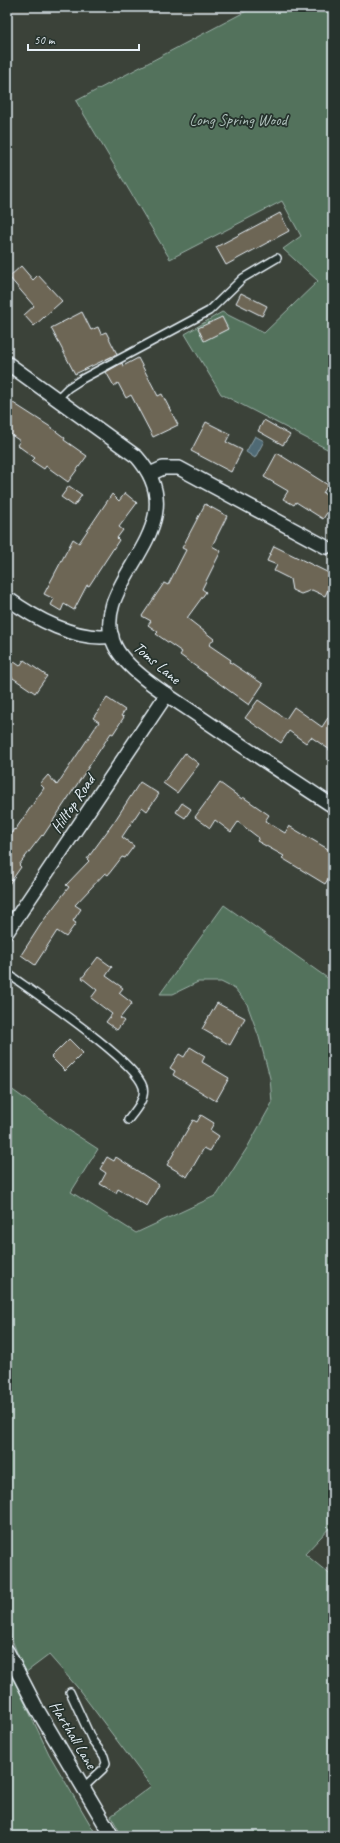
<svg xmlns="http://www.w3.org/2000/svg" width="340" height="1843" font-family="Caveat,sans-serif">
<rect width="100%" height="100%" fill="#3b4239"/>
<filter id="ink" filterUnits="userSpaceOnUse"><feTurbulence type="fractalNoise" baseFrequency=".025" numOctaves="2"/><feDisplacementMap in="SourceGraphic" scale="8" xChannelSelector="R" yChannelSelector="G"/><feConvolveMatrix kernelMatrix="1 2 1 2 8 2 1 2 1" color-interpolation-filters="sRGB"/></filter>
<g filter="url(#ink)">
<g fill="#52725b" stroke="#9db2aa">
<path d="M254 7H333V452L221 394 185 334 222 312 264 333 318 281 283 249 301 236 282 201 170 259 76 101Z"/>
<path d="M224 905 333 982V1524L305 1554 333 1577V1836H122L111 1816 151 1786 77 1687 49 1655 25 1673 7 1627V1086L67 1129 98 1149 71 1192 136 1233 217 1195 247 1148 272 1103 270 1078 259 1037 247 1004 235 989 221 982H198L173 994H160Z"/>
<path d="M7 1665 49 1754 97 1836H7Z"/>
</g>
<path fill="#4f6a75" stroke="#8ca0a9" d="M255 436 264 441 255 458 246 452Z"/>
<g fill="#6d6655" stroke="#e8f1f8">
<path d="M280 213 289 231 226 265 216 247Z"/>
<path d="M21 266 33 280 38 275 62 301 34 326 24 315 34 306 9 277Z"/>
<path d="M241 293 267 306 262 316 236 303Z"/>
<path d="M82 312 91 330 98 327 101 334 106 332 117 354 75 374 51 328Z"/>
<path d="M222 317 228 329 204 341 198 328Z"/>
<path d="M138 358 158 396 162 394 178 425 153 437 131 395 126 398 118 383 114 386 106 372 122 363 123 366Z"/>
<path d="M7 399 49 426 65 438 64 440 87 456 68 482 46 466 44 469 32 461 35 458 17 445 20 441 7 432Z"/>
<path d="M264 420 290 435 283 445 258 431Z"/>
<path d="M206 422 230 434 226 442 242 450 231 472 191 451Z"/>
<path d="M277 453 328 485 323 493 333 499V503L323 519 296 502 294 505 283 499 288 491 264 477Z"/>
<path d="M69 486 82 495 74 506 61 497Z"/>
<path d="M125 493 137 503 119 527 123 530 117 538 119 540 89 586 87 585 74 610 64 604 61 611 51 605 54 599 44 594 73 539 79 543 112 494 119 501Z"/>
<path d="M205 504 227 516 212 546 221 551 202 589 206 592 187 618 214 639 209 645 231 660 230 662 263 684 249 705 180 655 182 652 156 634 158 632 148 625 151 621 142 616 164 583 168 585 186 550 182 548Z"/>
<path d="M274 546 333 575V579L325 596 312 590 301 594 292 590 290 579 274 571 277 565 267 561Z"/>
<path d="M7 657 20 666 24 660 47 676 35 693 7 674Z"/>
<path d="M107 698 125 710 121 716 124 717 113 734 111 733 43 836 42 835 19 865 21 867 7 887V839L14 829 15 830 44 788 40 784 48 775 57 785 99 722 93 718Z"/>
<path d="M258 700 286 719 294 707 322 727 333 710V752L311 737 306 743 289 731 281 743 245 718Z"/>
<path d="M185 753 199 764 177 793 163 783Z"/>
<path d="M140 782 159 794 147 811 142 807 122 837 134 846 125 858 122 857 108 875 105 873 75 905 81 909 73 921 76 923 66 937 57 931 35 965 21 955 43 921 69 887 66 885 89 861 87 859 114 822Z"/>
<path d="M220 783 242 799 243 797 269 815 265 821 285 833 289 826 333 852V871L325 884 282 858 284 856 257 841 259 838 238 822 231 832 215 820 210 828 195 817Z"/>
<path d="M182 803 191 809 185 818 176 812Z"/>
<path d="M98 957 112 967 106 976 123 988 119 993 132 1003 120 1018 124 1021 117 1030 106 1022 112 1014 91 998 97 990 82 978Z"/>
<path d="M217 1003 245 1018 230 1045 202 1029Z"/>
<path d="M69 1039 83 1053 65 1071 51 1057Z"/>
<path d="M190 1047 205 1056 202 1062 229 1078 216 1101 173 1075 175 1071 170 1068 179 1054 184 1057Z"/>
<path d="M201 1115 214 1123 210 1130 219 1136 210 1151 204 1148 187 1177 167 1165 193 1120 197 1122Z"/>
<path d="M107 1157 114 1161 116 1157 159 1185 147 1206 118 1189 116 1193 100 1184 106 1173 100 1169Z"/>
</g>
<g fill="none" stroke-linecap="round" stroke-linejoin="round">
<defs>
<g id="lane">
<path d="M57 399 68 388 82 379 209 311 243 278 277 258"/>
<path d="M7 973C34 993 135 1060 143 1087 146 1099 135 1111 128 1120"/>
<path d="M70 1692 92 1740 104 1756 106 1763 103 1769 84 1787"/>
</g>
<g id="street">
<path d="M7 363 137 457C201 530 84 582 115 646 128 673 176 700 200 717 244 747 288 777 333 806"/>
<path d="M150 474 163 468H179L326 547"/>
<path d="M7 598C34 618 77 642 112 636"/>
<path d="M7 932 167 694"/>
<path d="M7 1651 37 1709 112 1836"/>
</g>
</defs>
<use href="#lane" stroke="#e8f1f8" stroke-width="10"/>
<use href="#street" stroke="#e8f1f8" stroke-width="16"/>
<use href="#lane" stroke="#26332d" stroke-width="7"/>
<use href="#street" stroke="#26332d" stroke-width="13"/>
</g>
</g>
<g text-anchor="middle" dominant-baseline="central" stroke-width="3.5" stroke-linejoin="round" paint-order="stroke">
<g font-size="16" fill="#acbeb9" stroke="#26332d">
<text x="238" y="120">Long Spring Wood</text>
</g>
<g font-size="16" fill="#e8f1f8" stroke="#26332d">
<text transform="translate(157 663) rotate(40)">Toms Lane</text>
<text transform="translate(73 804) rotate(-56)">Hilltop Road</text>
<text transform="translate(73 1735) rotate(59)">Harthall Lane</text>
</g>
</g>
<rect width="340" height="1843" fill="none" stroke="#26332d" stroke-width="24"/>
<rect x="12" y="12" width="316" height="1819" fill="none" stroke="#e8f1f8" stroke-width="1.5" filter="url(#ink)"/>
<path d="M28 44v6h111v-6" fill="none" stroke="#e8f1f8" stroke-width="2"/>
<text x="34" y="44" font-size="12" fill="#e8f1f8" stroke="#26332d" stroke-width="3" paint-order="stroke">50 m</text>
</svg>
